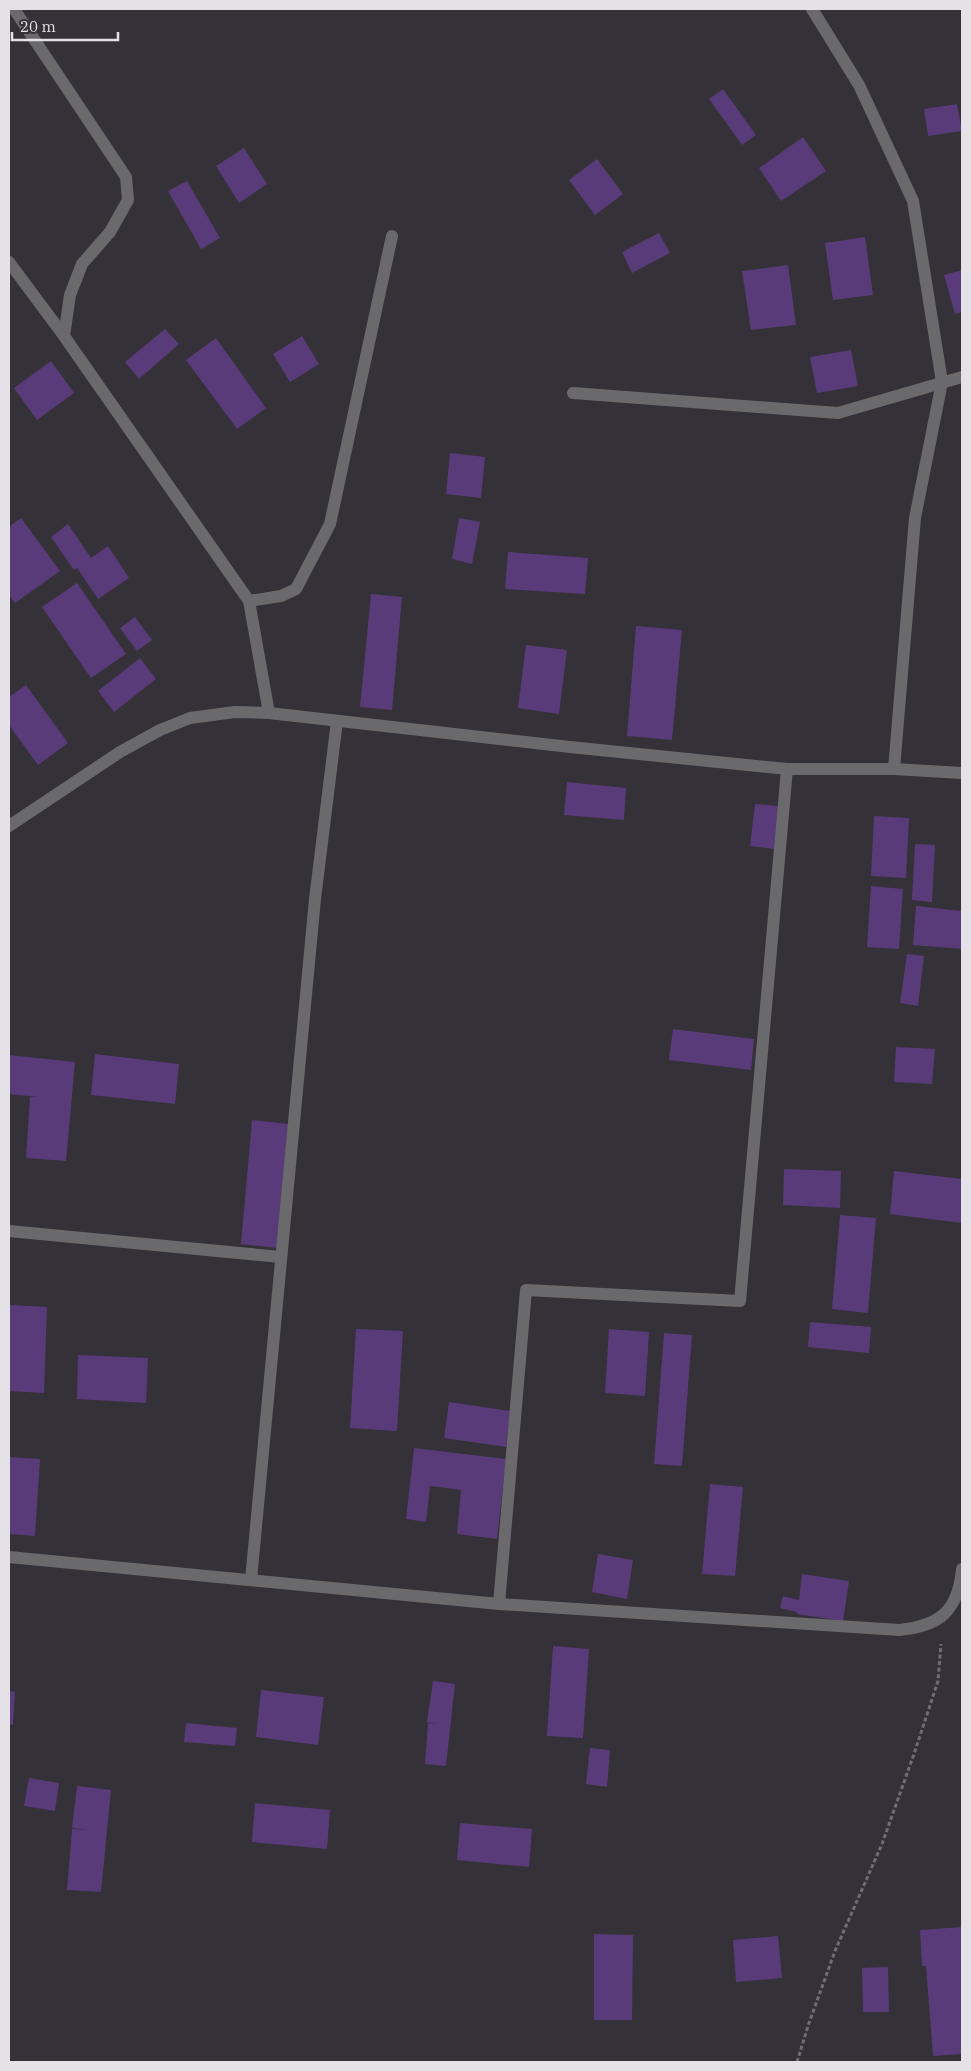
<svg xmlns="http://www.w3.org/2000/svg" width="971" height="2071" font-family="'IBM Plex Serif',serif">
<rect width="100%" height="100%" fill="#343138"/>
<g fill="#5a3b79">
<path d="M723 89 756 135 742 145 709 99Z"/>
<path d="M957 104 962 131 928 136 924 109Z"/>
<path d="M803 137 826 171 781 201 759 168Z"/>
<path d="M244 148 267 184 239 203 216 166Z"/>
<path d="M597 159 623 194 595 215 569 180Z"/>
<path d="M187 181 220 238 201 249 168 191Z"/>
<path d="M659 233 670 253 632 273 622 252Z"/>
<path d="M865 237 873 295 833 300 825 243Z"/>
<path d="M788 265 796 325 751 330 742 271Z"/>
<path d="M962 270V312L955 314 944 275Z"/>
<path d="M165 329 179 344 139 379 125 362Z"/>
<path d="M302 336 319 364 290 382 273 354Z"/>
<path d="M216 338 266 408 237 429 186 360Z"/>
<path d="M851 350 858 386 817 393 810 357Z"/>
<path d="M51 361 74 393 37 420 14 388Z"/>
<path d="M450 453 485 457 481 498 446 494Z"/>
<path d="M21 518 60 571 15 603 9 595V527Z"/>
<path d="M459 518 480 522 472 564 452 559Z"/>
<path d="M68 524 91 558 108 546 129 578 98 599 77 568 74 570 51 537Z"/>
<path d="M508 552 588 558 585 594 505 589Z"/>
<path d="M77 583 126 654 91 678 42 607Z"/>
<path d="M371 594 402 597 392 710 360 707Z"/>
<path d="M135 617 152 640 137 651 120 628Z"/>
<path d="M636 626 682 630 672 740 627 736Z"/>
<path d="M526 645 567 650 559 714 518 708Z"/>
<path d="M140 658 156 679 114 712 98 691Z"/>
<path d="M26 685 68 743 38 765 9 725V697Z"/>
<path d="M567 782 626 788 624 820 564 815Z"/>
<path d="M755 804 778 806 774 849 750 846Z"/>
<path d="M874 816 909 818 906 878 871 876Z"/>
<path d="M915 844 935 845 932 902 912 900Z"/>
<path d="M871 886 903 889 899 949 867 947Z"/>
<path d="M916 906 962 911V949L913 945Z"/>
<path d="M907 954 924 956 918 1006 900 1003Z"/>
<path d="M673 1029 754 1039 751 1070 669 1060Z"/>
<path d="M896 1047 935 1049 932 1084 894 1082Z"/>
<path d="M95 1054 179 1064 175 1104 91 1095Z"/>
<path d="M9 1055 75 1062 66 1161 26 1158 30 1097H38L9 1094Z"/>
<path d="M252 1120 289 1124 277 1248 241 1244Z"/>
<path d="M784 1169 841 1171 840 1208 783 1205Z"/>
<path d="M894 1171 962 1179V1223L890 1214Z"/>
<path d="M840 1215 876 1218 868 1313 832 1309Z"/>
<path d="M9 1305 47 1307 44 1393 9 1391Z"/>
<path d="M810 1322 871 1327 869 1353 808 1347Z"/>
<path d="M356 1329 403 1331 397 1431 350 1428Z"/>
<path d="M609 1329 649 1332 645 1396 605 1393Z"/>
<path d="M664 1333 692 1335 682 1466 654 1464Z"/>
<path d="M78 1355 148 1358 146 1403 77 1399Z"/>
<path d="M449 1402 510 1411 506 1447 444 1438Z"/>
<path d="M414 1448 506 1459 497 1539 457 1534 461 1490 430 1486 426 1522 406 1519Z"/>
<path d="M9 1457 40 1459 35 1536 9 1534Z"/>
<path d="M710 1484 743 1487 735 1576 702 1574Z"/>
<path d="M598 1554 633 1560 627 1599 592 1592Z"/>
<path d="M802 1574 849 1581 843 1621 797 1614V1612L780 1608 783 1596 799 1600Z"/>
<path d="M553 1646 589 1649 583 1738 547 1736Z"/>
<path d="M433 1681 455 1684 446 1766 425 1764 428 1723 438 1724 427 1722Z"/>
<path d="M261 1690 324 1697 318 1745 256 1737Z"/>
<path d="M9 1691 15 1692 13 1725 9 1724Z"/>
<path d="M186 1723 237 1728 235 1746 184 1742Z"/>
<path d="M590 1748 610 1750 607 1787 586 1784Z"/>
<path d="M29 1778 59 1783 55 1811 24 1806Z"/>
<path d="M77 1786 111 1790 101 1892 67 1890 72 1829 90 1830 72 1828Z"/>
<path d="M255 1803 330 1810 327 1849 252 1842Z"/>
<path d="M460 1823 532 1829 529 1867 457 1860Z"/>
<path d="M962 1927V2054L933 2056 926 1966H922L920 1930Z"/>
<path d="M594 1934 633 1935 632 2020H594Z"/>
<path d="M778 1936 782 1978 736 1982 733 1940Z"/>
<path d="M888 1967 889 2012H863L862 1968Z"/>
</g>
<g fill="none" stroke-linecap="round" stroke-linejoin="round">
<path stroke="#706e74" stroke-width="3" stroke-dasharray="4 2.5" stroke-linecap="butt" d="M797 2062 809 2023 835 1951 882 1844 914 1754 938 1681 941 1644"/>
<g stroke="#6a696c" stroke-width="12">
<path d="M14 9 126 177 128 200 110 232 82 264 70 295 64 336"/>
<path d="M812 9 859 85 913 201 942 382 915 518 894 769"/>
<path d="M9 262 64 336 249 601 269 713"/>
<path d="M573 393 838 413 962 377"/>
<path d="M249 601 281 596 296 589 330 524 392 236"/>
<path d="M9 826 120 752 160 730 190 718 235 712 269 713 570 747 787 769H894L962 773"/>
<path d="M9 1231 281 1257"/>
<path d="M9 1557 499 1604 899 1630C940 1626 958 1611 962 1569"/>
<path d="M251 1580 315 899 337 721"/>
<path d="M499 1604 526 1290 740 1301 787 769"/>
</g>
</g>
<rect width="971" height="2071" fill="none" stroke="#e4e2e6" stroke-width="20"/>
<path d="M12 32v8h106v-8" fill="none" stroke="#e4e2e6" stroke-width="2.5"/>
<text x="20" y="32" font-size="15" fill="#e4e2e6" stroke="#343138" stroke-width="4" paint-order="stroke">20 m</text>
</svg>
